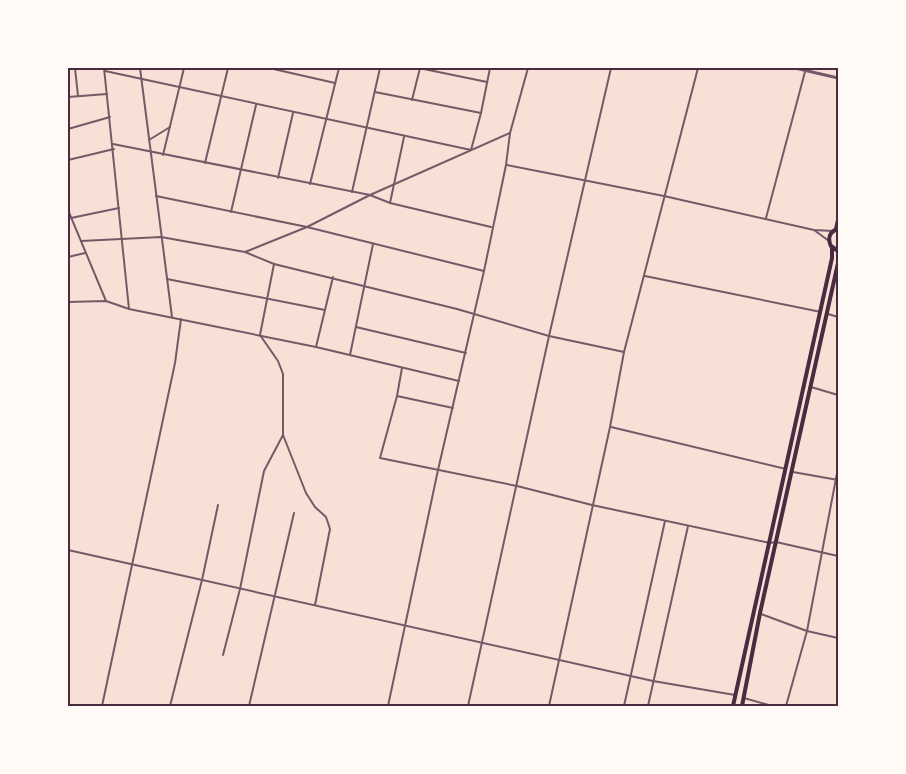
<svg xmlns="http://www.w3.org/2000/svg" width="906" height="774" font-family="Quicksand,sans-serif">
<rect width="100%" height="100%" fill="#f7e1d7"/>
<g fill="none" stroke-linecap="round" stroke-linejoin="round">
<g stroke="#755966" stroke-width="2">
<path d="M75 68 78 96"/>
<path d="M104 68 129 309"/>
<path d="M140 68 172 317"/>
<path d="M269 68 335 83"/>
<path d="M419 68 487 82"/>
<path d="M105 71 471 150 481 113 490 68"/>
<path d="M375 92 481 113"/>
<path d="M68 97 107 94"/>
<path d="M412 100 420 68"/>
<path d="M68 129 110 117"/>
<path d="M149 140 170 127"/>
<path d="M113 144 370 195 390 203 491 227"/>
<path d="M163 155 184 68"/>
<path d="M68 160 114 149"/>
<path d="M205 163 228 68"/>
<path d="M507 165 664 196 814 230 833 231"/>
<path d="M278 178 293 113"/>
<path d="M310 184 339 68"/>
<path d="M352 192 380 68"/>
<path d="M156 196 307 227 484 271"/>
<path d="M390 203 404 137"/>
<path d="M68 210 106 301"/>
<path d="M231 212 256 105"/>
<path d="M71 218 119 208"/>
<path d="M766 218 806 68"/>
<path d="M814 230 829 241"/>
<path d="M81 241 161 237 245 252 274 264 457 309 549 336 624 352"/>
<path d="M245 252 307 227 370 195 510 133"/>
<path d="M68 257 85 253"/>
<path d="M274 264 260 335 278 361 283 374V435L306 493 315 507 326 517 330 529 315 605"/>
<path d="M645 276 821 312"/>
<path d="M167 279 325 310"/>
<path d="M68 302 106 301 129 309 316 347 459 381"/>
<path d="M828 314 838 317"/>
<path d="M356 327 466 353"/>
<path d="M316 347 333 277"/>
<path d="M350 355 373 244"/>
<path d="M402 368 397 396 380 458 517 486 592 505 770 543 776 542 838 556"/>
<path d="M811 387 838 395"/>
<path d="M397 396 453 408"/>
<path d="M611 427 786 469"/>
<path d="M793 472 838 480"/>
<path d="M68 550 653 681 735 695"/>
<path d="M761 614 807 631 838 638"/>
<path d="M223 655 240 589 264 471 283 435"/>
<path d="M744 698 772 706"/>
<path d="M102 706 175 363 181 319"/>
<path d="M170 706 202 580 218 505"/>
<path d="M249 706 294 513"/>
<path d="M388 706 438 470 484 271 506 165 510 133 528 68"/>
<path d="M468 706 549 336 611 68"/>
<path d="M549 706 610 427 624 352 698 68"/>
<path d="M624 706 665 521"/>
<path d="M648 706 688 526"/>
<path d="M786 706 807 631 838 468"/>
</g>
<path stroke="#755966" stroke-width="3" d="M795 68 838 78"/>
<g stroke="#4a2c40" stroke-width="4">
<path d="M836 229 838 220"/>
<path d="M838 229C830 231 827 238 831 246L838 251"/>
<path d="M733 706 832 258V248"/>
<path d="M742 706 760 613 838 263"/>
</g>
</g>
<rect width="906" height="774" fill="none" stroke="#fffaf5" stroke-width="138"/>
<rect x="69" y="69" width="768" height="636" fill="none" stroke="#4a2c40" stroke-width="2"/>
</svg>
